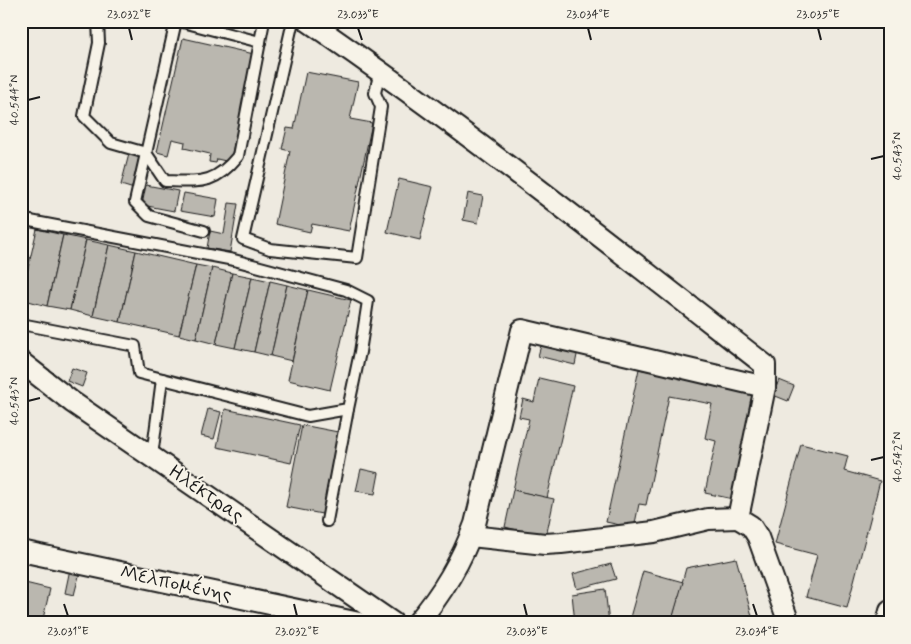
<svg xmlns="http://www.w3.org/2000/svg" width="911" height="644" font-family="Mynerve,sans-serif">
<rect width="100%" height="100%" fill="#eeeae0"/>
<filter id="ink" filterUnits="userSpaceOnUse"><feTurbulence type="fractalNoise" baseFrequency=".02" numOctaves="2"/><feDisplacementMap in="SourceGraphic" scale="10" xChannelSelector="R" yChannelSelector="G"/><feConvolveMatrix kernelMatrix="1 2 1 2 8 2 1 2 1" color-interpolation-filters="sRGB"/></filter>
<g filter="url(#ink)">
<g fill="#bab7af" stroke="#1c1c1c">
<path d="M183 38 254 54 230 162 217 159 216 163 209 162 210 154 184 148 185 142 172 139 168 155 157 152Z"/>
<path d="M306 72 358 82 350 119 372 123 349 231 312 224 310 232 275 224 290 151 282 149 287 128 294 129Z"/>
<path d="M129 154 142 157 134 189 121 185Z"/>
<path d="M399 179 433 187 420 240 387 232Z"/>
<path d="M146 185 178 191 174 211 142 205Z"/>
<path d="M184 193 218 199 215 217 180 211Z"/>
<path d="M468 193 483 196 478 223 463 220Z"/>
<path d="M229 203 238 204 230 252 207 248 210 231 224 234Z"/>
<path d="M37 229 63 235 47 306 21 299Z"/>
<path d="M63 235 86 240 70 310 47 306Z"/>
<path d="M86 240 109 245 93 316 70 310Z"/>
<path d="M109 245 136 251 120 322 93 316Z"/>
<path d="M136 251 196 265 179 335 120 322Z"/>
<path d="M196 265 212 268 196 339 179 335Z"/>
<path d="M212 268 232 273 216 344 196 339Z"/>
<path d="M232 273 252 277 235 348 216 344Z"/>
<path d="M252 277 270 281 254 352 235 348Z"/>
<path d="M270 281 287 285 271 356 254 352Z"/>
<path d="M287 285 308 290 292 361 271 356Z"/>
<path d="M308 290 351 300 330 390 288 380Z"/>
<path d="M542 342 578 350 575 365 538 356Z"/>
<path d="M72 368 87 373 82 387 67 381Z"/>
<path d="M639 369 755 394 733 499 705 493 716 441 705 438 712 404 669 396 646 505 639 504 634 528 606 522Z"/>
<path d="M539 378 573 386 547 498 513 490 529 419 519 417 523 399 534 402Z"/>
<path d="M779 380 794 386 788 401 773 395Z"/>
<path d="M208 409 221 412 214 439 201 436Z"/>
<path d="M225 409 300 425 291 463 217 447Z"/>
<path d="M302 425 338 432 322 514 286 507Z"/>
<path d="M801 444 848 456 844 471 880 481 847 608 806 597 817 555 775 544Z"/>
<path d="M361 469 379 473 375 494 356 491Z"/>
<path d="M513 490 554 499 546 537 505 527Z"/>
<path d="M736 558 754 623H671L686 568Z"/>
<path d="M611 564 616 579 577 589 573 574Z"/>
<path d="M70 569 80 572 74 595 65 593Z"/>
<path d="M643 571 683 582 671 623 629 621Z"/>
<path d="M21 582 50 589 42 623H21Z"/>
<path d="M605 589 609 623H575L572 594Z"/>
</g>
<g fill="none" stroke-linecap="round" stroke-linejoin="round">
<defs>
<g id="lane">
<path d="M98 21 99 43 84 116 111 143 146 153 165 181C201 182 214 185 238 156L264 21"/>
<path d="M176 21 135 202 149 216 204 231"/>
<path d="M179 21 260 42"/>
<path d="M293 21 243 239 270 249 357 258 381 107 375 93 380 70"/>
<path d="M21 233 25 220 234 260 346 290 368 301 360 352 348 409 308 416 139 373 135 346 21 324"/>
<path d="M152 456 162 379"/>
<path d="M327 521 348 409"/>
</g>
<g id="street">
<path d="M308 21C465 129 615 248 765 365V387L738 518 751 526 758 537 789 623"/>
<path d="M21 362 72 402 393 623"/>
<path d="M471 536 545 544 561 543 654 532 708 519 738 518"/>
<path d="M21 551 359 623"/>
<path d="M417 623C442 594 462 560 475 524L522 330 765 387"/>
<path d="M887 623 890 611"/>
</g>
</defs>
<use href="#lane" stroke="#1c1c1c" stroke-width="14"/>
<use href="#street" stroke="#1c1c1c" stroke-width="24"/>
<use href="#lane" stroke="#f7f3e8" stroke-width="10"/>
<use href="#street" stroke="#f7f3e8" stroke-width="20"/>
</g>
</g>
<path fill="none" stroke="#1c1c1c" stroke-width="2" d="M129 28 132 40M358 28 362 40M588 28 591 40M818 28 821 40M28 100 40 97M871 159 884 156M28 401 40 398M871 460 884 457M64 604 68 616M294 604 297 616M524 604 527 616M753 604 757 616"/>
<g text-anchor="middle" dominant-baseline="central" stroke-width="4" stroke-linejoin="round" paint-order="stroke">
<g font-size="20" fill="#1c1c1c" stroke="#f7f3e8">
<text transform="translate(206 494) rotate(34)">Ηλέκτρας</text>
<text transform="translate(176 584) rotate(12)">Μελπομένης</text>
</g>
</g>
<rect width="911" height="644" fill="none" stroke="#f7f3e8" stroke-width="55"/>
<rect x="28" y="28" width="856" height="588" fill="none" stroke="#1c1c1c" stroke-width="2"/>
<g font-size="12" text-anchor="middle" fill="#1c1c1c">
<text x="129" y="18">23.032°E</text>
<text x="358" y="18">23.033°E</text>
<text x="588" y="18">23.034°E</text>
<text x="818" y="18">23.035°E</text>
<text transform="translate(14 100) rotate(-90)" y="4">40.544°N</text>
<text transform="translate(897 156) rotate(-90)" y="4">40.543°N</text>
<text transform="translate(14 401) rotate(-90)" y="4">40.543°N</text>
<text transform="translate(897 457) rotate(-90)" y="4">40.542°N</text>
<text x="68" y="635">23.031°E</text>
<text x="297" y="635">23.032°E</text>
<text x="527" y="635">23.033°E</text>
<text x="757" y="635">23.034°E</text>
</g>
</svg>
